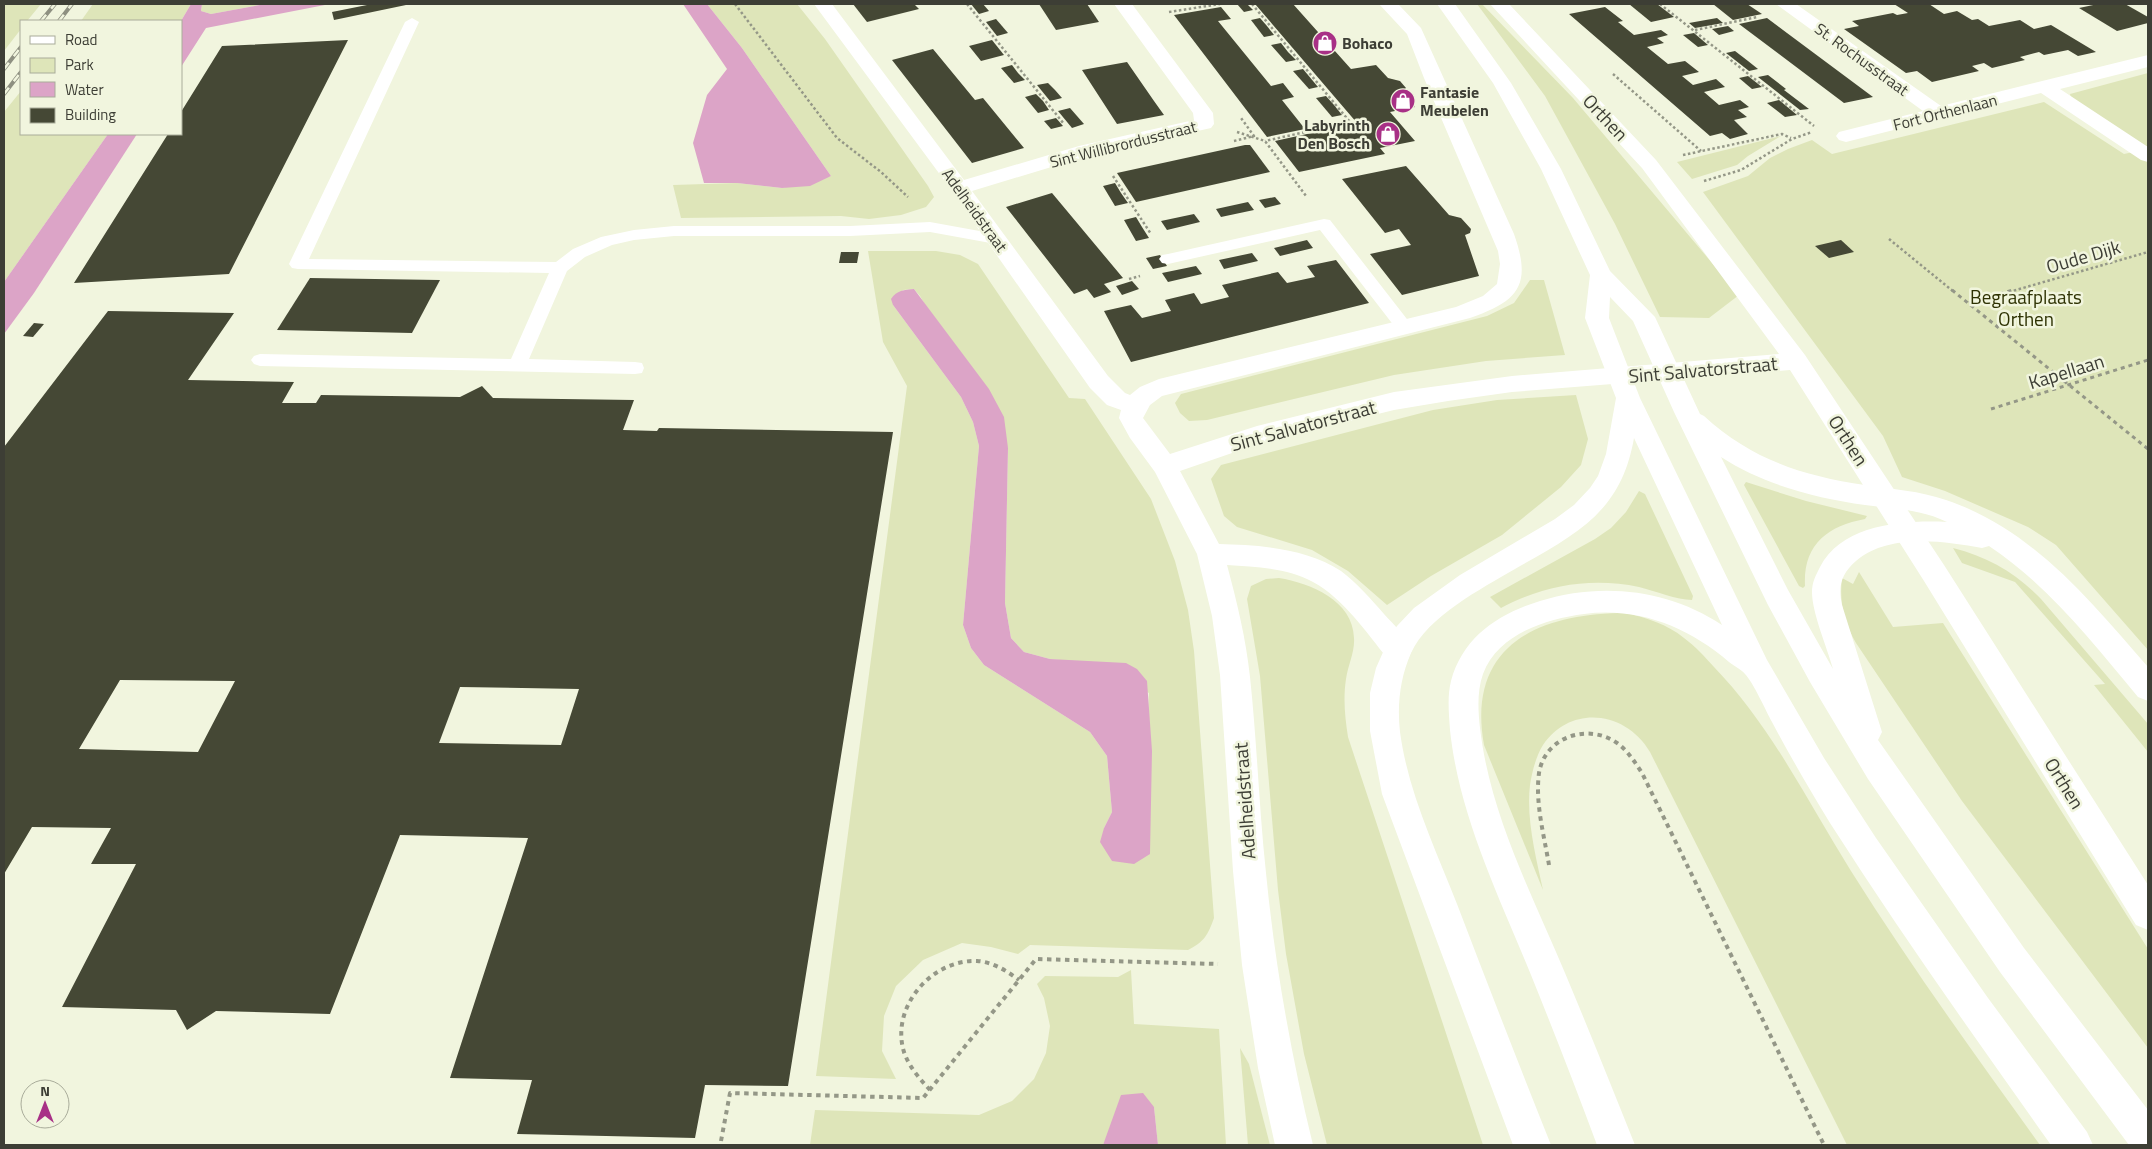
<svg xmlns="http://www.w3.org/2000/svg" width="2152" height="1149" font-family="'Titillium Web',sans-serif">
<rect width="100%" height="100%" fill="#f1f5de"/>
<g fill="#dee5b9" fill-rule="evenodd">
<path d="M4 4H41L27 21H21V29L4 51Z"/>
<path d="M93 4H191L181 21H81Z"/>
<path d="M202 4H265L211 14 201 11Z"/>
<path d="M707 4H797L825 39 928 186 934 197 926 207 901 215 869 219 841 216 681 218 673 185 737 183 782 188 831 176 742 48Z"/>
<path d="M1477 4H1482L1573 98 1739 295 1709 318 1660 317 1615 224 1545 96Z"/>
<path d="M2148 73V650L2056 545 2028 527 1945 491 1902 477 1883 436 1703 192 1748 176 1770 158 1788 149 1812 140 1832 154 2044 102 2124 154 2147 149 2071 98 2070 94Z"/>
<path d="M21 91V134H108L4 282V112Z"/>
<path d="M1781 136 1748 156 1737 165 1692 179 1677 162Z"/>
<path d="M868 251H936L960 255 978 264 1069 398 1085 399 1151 499 1175 561 1188 610 1194 651 1214 918C1208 935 1204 942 1188 950L1030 945 1018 954 991 947 962 943 923 960 896 986 884 1016 882 1051 896 1079 816 1076 907 386 883 342ZM914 289 920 296 1008 448 1005 603 1011 638 1024 652 1050 659 1080 662 1149 693 1148 713 1112 861 1104 828 1112 812 1107 756 1090 732 984 665 971 648 963 625 979 446 973 422 961 397 893 305 903 290Z"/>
<path d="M1530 280H1544L1565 355 1486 361 1394 375 1207 420 1189 421 1180 413 1175 403 1181 394 1487 316 1514 303Z"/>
<path d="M1576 395 1588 439 1581 465 1561 487 1502 535 1431 576 1387 605 1348 571 1312 550 1237 527 1224 516 1211 479 1221 465 1433 410 1497 400Z"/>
<path d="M1746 482 1806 501 1867 516 1865 519C1827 526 1803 545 1805 586L1803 588 1799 586 1744 485Z"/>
<path d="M1639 491 1645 494 1693 596 1692 600C1677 600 1655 591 1639 587 1591 577 1544 585 1501 608L1490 597 1595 539 1611 528 1626 512Z"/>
<path d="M1953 548C1988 557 2016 573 2041 599L2148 724V752L2094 685 2105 684 2015 582 1962 563Z"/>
<path d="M1859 572 1893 627 1943 623 2148 949V1048L1962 801 1856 643C1844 622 1839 602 1842 578L1853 584Z"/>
<path d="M1279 578C1310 583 1353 600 1354 638 1355 652 1348 665 1346 679 1343 699 1345 718 1348 737L1483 1145H1327L1304 1054 1286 954 1278 890 1260 676 1247 599 1251 586 1266 579Z"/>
<path d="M1626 613C1647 618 1667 624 1684 638 1695 646 1705 657 1714 667 1771 726 1808 802 1851 871 1910 965 1975 1055 2040 1145H1847L1650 752C1626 711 1571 704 1543 745 1536 756 1532 772 1530 785 1526 819 1536 857 1543 890L1484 745C1466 645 1539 613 1626 613Z"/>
<path d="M1131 970 1134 1024 1219 1029 1226 1145H1158L1154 1107 1105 1141 1103 1145H810L815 1110 979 1115 1012 1101 1034 1079 1046 1053 1050 1026 1044 998 1037 984 1045 976 1118 977Z"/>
<path d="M1240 1048 1249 1064 1270 1145H1248Z"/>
</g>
<g fill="#dca4c7">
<path d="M191 4H202L201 11 211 14 265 4H330L206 28 181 67V21Z"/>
<path d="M683 4H707L742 48 831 176 810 186 782 188 737 183H704L693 143 707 95 727 69Z"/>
<path d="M108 134H137L34 293 4 334V282Z"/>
<path d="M914 289 989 389 1004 417 1008 448 1005 603 1011 638 1024 652 1050 659 1126 663 1137 669 1147 681 1152 751 1150 854 1134 864 1112 861 1100 842 1104 828 1112 812 1107 756 1090 732 984 665 971 648 963 625 979 446 973 422 961 397 893 305 891 299C897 290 904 290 914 289Z"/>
<path d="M1143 1093 1154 1107 1158 1145H1103L1121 1095Z"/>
</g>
<g fill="#454835" fill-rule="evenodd">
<path d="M372 4 406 5 334 20 332 12Z"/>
<path d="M853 4H914L919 9 867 22Z"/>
<path d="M971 4H983L989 11 979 14Z"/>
<path d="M1039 4H1087L1099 22 1056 30Z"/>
<path d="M1237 4H1247L1253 10 1244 12Z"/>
<path d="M1255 4H1293L1351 69 1376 65 1388 78 1400 81 1406 88 1401 93 1415 107 1390 112 1415 141 1380 148 1385 154 1299 172 1275 141 1357 123Z"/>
<path d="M1629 4H1657L1674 17 1651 22Z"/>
<path d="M1713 4H1747L1762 14 1733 20Z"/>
<path d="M1894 4H1929L1944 14 1957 11 1972 20 1978 19 1989 26 2020 20 2034 29 2051 25 2096 52 2078 56 2068 50 2044 55 2039 52 2020 57 2025 60 1992 68 1984 63 1972 66 1979 71 1932 82 1917 71 1906 73 1844 29 1859 26 1852 21 1893 13 1897 15 1908 13Z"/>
<path d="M2098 4H2125L2148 17V23L2117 31 2079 8Z"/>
<path d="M1221 7 1231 19 1218 21 1271 86 1283 83 1294 97 1282 100 1305 129 1267 137 1174 15Z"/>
<path d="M1605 7 1623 21 1618 22 1634 35 1661 30 1668 35 1657 38 1664 43 1647 47 1668 64 1685 61 1699 72 1682 76 1693 85 1716 79 1725 87 1704 92 1719 105 1740 100 1749 107 1738 110 1747 117 1734 120 1748 134 1730 139 1722 133 1710 136 1569 14Z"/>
<path d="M1260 18 1267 26 1274 35 1264 37 1251 20Z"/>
<path d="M1717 18 1723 23 1695 28 1689 23Z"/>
<path d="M1767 18 1787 33 1873 97 1844 103 1739 24Z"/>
<path d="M996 19 1008 33 997 36 986 22Z"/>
<path d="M1728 26 1734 31 1719 35 1712 29Z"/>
<path d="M1694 33 1708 45 1698 47 1683 35Z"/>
<path d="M348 40 229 274 74 283 168 134H181V112L222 46Z"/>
<path d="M992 40 1004 55 981 61 969 46Z"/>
<path d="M1281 43 1288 52 1296 60 1286 62 1271 45Z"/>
<path d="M933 49 975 100 983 98 1024 148 972 163 892 60Z"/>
<path d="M1735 51 1748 61 1758 69 1749 71 1726 53Z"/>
<path d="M1127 62 1154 101 1164 115 1117 124 1082 70Z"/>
<path d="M1012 65 1018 73 1025 80 1014 83 1001 68Z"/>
<path d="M1303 69 1318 87 1309 89 1293 71Z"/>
<path d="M1768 75 1786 89 1784 90 1809 109 1800 110 1758 77Z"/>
<path d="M1748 76 1762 87 1752 89 1739 78Z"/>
<path d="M1048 83 1055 90 1062 98 1050 101 1037 85Z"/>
<path d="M1036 94 1043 101 1049 110 1038 113 1025 97Z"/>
<path d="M1326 96 1334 105 1342 115 1332 117 1316 98Z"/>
<path d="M1779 100 1797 115 1785 117 1767 103Z"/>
<path d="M1070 108 1084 124 1072 128 1058 111Z"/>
<path d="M1056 118 1063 126 1051 129 1044 121Z"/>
<path d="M1245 145H1250L1270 172 1136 202 1117 173Z"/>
<path d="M1406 166 1449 215 1461 218 1471 229 1470 233 1465 235 1479 276 1402 295 1370 254 1411 245 1399 229 1385 233 1342 179Z"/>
<path d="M1115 183 1121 193 1128 203 1115 206 1103 186Z"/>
<path d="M1052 193 1123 278 1104 284 1111 292 1094 298 1087 289 1074 294 1006 207Z"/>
<path d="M1275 197 1281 204 1265 208 1259 200Z"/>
<path d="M1248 202 1254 210 1221 217 1216 209Z"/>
<path d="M1194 214 1200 222 1167 230 1161 221Z"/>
<path d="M1136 217 1142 227 1149 238 1136 241 1124 220Z"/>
<path d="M1307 240 1313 248 1280 256 1274 248Z"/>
<path d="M1841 240 1854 252 1829 258 1815 246Z"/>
<path d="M841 252H859L857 263H839Z"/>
<path d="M1252 253 1258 261 1224 269 1219 260Z"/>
<path d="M1160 255 1167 266 1153 269 1146 258Z"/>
<path d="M1336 260 1369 303 1131 362 1104 311 1131 305 1142 318 1171 311 1165 300 1194 293 1201 304 1229 297 1222 285 1278 272 1287 283 1315 277 1307 266Z"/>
<path d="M1196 266 1202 274 1168 282 1162 273Z"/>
<path d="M310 278 440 280 412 333 277 330Z"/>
<path d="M1132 281 1139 289 1122 295 1116 286Z"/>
<path d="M108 311 234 313 188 380 294 382 282 403H316L321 395 460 397 482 386 493 398 634 400 623 430 657 431 659 428 893 432 788 1086 705 1085 695 1138 517 1134 532 1080 450 1078 528 838 400 835 330 1014 216 1011 187 1030 176 1010 62 1007 136 864H91L111 828 32 827 4 874V447ZM120 680 235 681 198 752 79 749ZM460 687 579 689 561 745 439 743Z"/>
<path d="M34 323 44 324 33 337 23 336Z"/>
</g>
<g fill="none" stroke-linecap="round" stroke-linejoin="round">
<g stroke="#949787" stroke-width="2.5" stroke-dasharray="2.5 2.5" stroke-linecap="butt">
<path d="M735 4 837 138 881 172 908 197"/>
<path d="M967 4 1064 124"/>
<path d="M1252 4 1350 122 1265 141"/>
<path d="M1660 4 1814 126"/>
<path d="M1169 12 1220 4"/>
<path d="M1695 30 1757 17"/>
<path d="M1613 74 1701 151"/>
<path d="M1237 132 1265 141 1306 196"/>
<path d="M1234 141 1254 136 1241 118"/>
<path d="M1683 155 1782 134 1791 138"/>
<path d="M1113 176 1151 234"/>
<path d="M1704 181 1741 170 1792 139 1812 132"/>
<path d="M1889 239 1954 292"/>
<path d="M1129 279 1140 276"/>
<path d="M2009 292 2148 252"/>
</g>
<g stroke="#949787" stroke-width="3" stroke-dasharray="4 4" stroke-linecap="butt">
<path d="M1952 290 2148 449"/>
<path d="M1969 303 2013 290"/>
<path d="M1991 409 2148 360"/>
</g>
<g stroke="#949787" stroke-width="4" stroke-dasharray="4.5 4.5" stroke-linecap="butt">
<path d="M1549 865C1544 835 1535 803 1539 773 1545 737 1586 724 1614 741 1627 749 1634 761 1642 773L1824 1145"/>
<path d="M930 1090C920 1079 909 1067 904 1052 890 1007 932 959 977 961 993 962 1007 971 1019 980"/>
<path d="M721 1141 730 1093 923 1098 1036 959 1218 964"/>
</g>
<g fill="#fff" fill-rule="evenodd">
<path d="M412 18 419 22 309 259 556 262 573 249 601 237 634 230 674 226H850L930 222 996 234 1002 235 1004 239 1002 243 996 244 930 232 850 236H674L634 240 612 245 585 257 567 271 529 359 635 362 642 363 644 368 642 373 635 374 260 366 254 364 251 360 254 356 260 354 511 359 549 273 298 269 292 268 289 264 405 22Z"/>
<path d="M1324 219 1330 220 1410 323 1413 327 1410 331 1404 333 1398 331 1320 230 1168 264 1162 263 1159 259 1162 255 1168 254Z"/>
</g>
<g fill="#fff" fill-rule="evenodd">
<path d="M814 4H832L964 180 1079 146 1194 120 1193 113 1114 4H1132L1213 113 1214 124 1211 128 1091 155 972 191 1108 376 1125 393 1130 395 1140 387 1159 379 1456 307 1483 296 1497 284 1500 264 1498 251 1424 78 1407 34 1379 4H1398L1421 28 1514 234C1532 285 1519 301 1470 318L1162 396 1150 405 1143 418 1170 454 1257 426 1394 392 1512 376 1779 354 1642 168 1490 4H1509L1656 160 1805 355 1944 565 2148 885V930L2136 925 1924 581 1790 370 1512 392 1448 401 1394 410 1261 443 1180 471 1219 544C1259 545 1306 548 1341 571 1357 583 1371 599 1384 614 1394 625 1406 636 1412 650L1408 659 1398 662 1388 659C1366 632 1344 599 1313 582 1288 568 1256 567 1227 565 1237 602 1246 639 1250 677 1257 742 1259 808 1266 873 1275 965 1291 1055 1313 1145H1275L1258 1068 1242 965 1233 871 1220 675 1212 616 1197 554 1155 472 1130 438 1119 418 1121 410 1107 405 1090 388 944 180Z"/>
<path d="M1776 4H1796L1941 106 2148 55V67L2060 89 2148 147V162L2141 160 2041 93 1846 142 1839 140 1836 136 1839 132 1923 111Z"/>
</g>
<path fill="#fff" fill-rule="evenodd" d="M1437 4H1455L1511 83 1561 169 1610 271 1655 317 1700 414 1704 416C1751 459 1802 476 1865 485 1892 489 1920 491 1946 500 2033 529 2091 602 2148 667V701L2138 697C2092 642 2049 586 1989 546L1982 548C1943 541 1889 533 1856 561 1841 574 1838 586 1842 605L1882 732 1878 740 2024 948 2148 1110V1145H2129L2000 972 1868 779 1810 682 1768 605 1674 412 1633 321 1610 297 1609 318 1640 398 1767 660 1824 758 1876 838 1988 998 2087 1132 2093 1145H2051C1976 1039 1900 933 1830 823 1810 790 1790 756 1772 722 1766 711 1753 682 1745 674 1742 670 1734 666 1729 662 1688 627 1639 607 1584 614 1546 619 1498 634 1483 674 1477 691 1478 710 1480 728 1490 815 1532 894 1565 973 1589 1030 1612 1088 1635 1145H1597C1576 1088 1554 1032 1531 975 1499 896 1459 816 1450 730 1449 714 1447 697 1451 681 1463 637 1498 614 1540 601 1601 582 1668 589 1722 625L1634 438C1621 513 1576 534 1515 569 1481 589 1428 616 1411 653 1400 678 1397 705 1400 732 1408 792 1435 848 1457 904 1488 985 1519 1065 1551 1145H1513L1382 794 1370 731V693L1376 668 1388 641 1397 626 1414 608 1460 575 1555 519 1574 505 1590 488 1598 476 1606 454 1616 398 1585 318 1590 275 1541 169 1493 83ZM1721 457C1764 485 1816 498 1865 505 1893 509 1921 509 1947 522 1904 520 1842 524 1820 567 1816 575 1812 582 1812 592 1812 613 1827 647 1833 669L1788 590Z"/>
<defs>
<g id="rail">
<path d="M41 21 55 4"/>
<path d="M59 21 72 4"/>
<path d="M4 69 21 47"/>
<path d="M4 94 21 72"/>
</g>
</defs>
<use href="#rail" stroke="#8e9081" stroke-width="4"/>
<use href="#rail" stroke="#f1f5de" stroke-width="2.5" stroke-dasharray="8" stroke-linecap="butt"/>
</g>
<defs>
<symbol id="shop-disc" viewBox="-11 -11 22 22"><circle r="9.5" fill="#a83086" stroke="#f1f5de"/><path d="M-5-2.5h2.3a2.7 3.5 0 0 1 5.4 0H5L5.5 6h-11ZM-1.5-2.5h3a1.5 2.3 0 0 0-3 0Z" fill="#fff"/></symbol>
</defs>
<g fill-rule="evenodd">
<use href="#shop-disc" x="1311" y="29" width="28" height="28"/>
<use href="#shop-disc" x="1389" y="87" width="28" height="28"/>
<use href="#shop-disc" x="1374" y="120" width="28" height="28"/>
</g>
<g text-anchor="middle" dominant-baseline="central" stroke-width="5" stroke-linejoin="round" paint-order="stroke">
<g font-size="16" font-weight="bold" fill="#3d3e35" stroke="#f1f5de" text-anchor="start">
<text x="1342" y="43">Bohaco</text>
<text x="1420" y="92">Fantasie<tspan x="1420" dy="18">Meubelen</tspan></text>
<text x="1370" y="125" text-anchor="end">Labyrinth<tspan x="1370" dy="18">Den Bosch</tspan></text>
</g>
<g font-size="16" fill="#3d3e35" stroke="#f1f5de">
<text transform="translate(1862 59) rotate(36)">St. Rochusstraat</text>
<text transform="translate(1945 112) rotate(-14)">Fort Orthenlaan</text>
<text transform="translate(1123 144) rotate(-14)">Sint Willibrordusstraat</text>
<text transform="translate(975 210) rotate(54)">Adelheidstraat</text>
</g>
<g font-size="19" fill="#3d3e35" stroke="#f1f5de">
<text transform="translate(1606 117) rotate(47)">Orthen</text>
<text transform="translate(2083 256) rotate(-16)">Oude Dijk</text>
<text transform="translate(1703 369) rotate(-5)">Sint Salvatorstraat</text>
<text transform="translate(2066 371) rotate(-17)">Kapellaan</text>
<text transform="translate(1303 425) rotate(-15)">Sint Salvatorstraat</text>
<text transform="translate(1849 440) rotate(57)">Orthen</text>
<text transform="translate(2065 783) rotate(58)">Orthen</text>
<text transform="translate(1244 801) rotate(-94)">Adelheidstraat</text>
</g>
<g font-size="19" fill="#2e3203" stroke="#f1f5de">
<text x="2026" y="296">Begraafplaats<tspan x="2026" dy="22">Orthen</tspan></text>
</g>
</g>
<rect width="2152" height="1149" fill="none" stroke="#3d3e35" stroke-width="10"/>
<rect x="20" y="20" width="162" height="115" fill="#f1f5de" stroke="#a9ac9a"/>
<rect x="30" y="36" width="25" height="8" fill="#ffffff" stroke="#a9ac9a"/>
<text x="65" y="45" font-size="15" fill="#3d3e35">Road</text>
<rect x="30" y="58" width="25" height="15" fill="#dee5b9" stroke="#a9ac9a"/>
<text x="65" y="70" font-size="15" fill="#3d3e35">Park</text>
<rect x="30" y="82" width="25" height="15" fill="#dca4c7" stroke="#a9ac9a"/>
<text x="65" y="95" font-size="15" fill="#3d3e35">Water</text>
<rect x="30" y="108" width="25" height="15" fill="#454835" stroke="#a9ac9a"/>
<text x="65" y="120" font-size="15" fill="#3d3e35">Building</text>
<g transform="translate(45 1104)"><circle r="24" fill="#f1f5de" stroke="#a9ac9a"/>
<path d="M0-4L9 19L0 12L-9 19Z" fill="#a83086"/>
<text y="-8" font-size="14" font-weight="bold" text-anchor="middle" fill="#3d3e35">N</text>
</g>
</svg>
